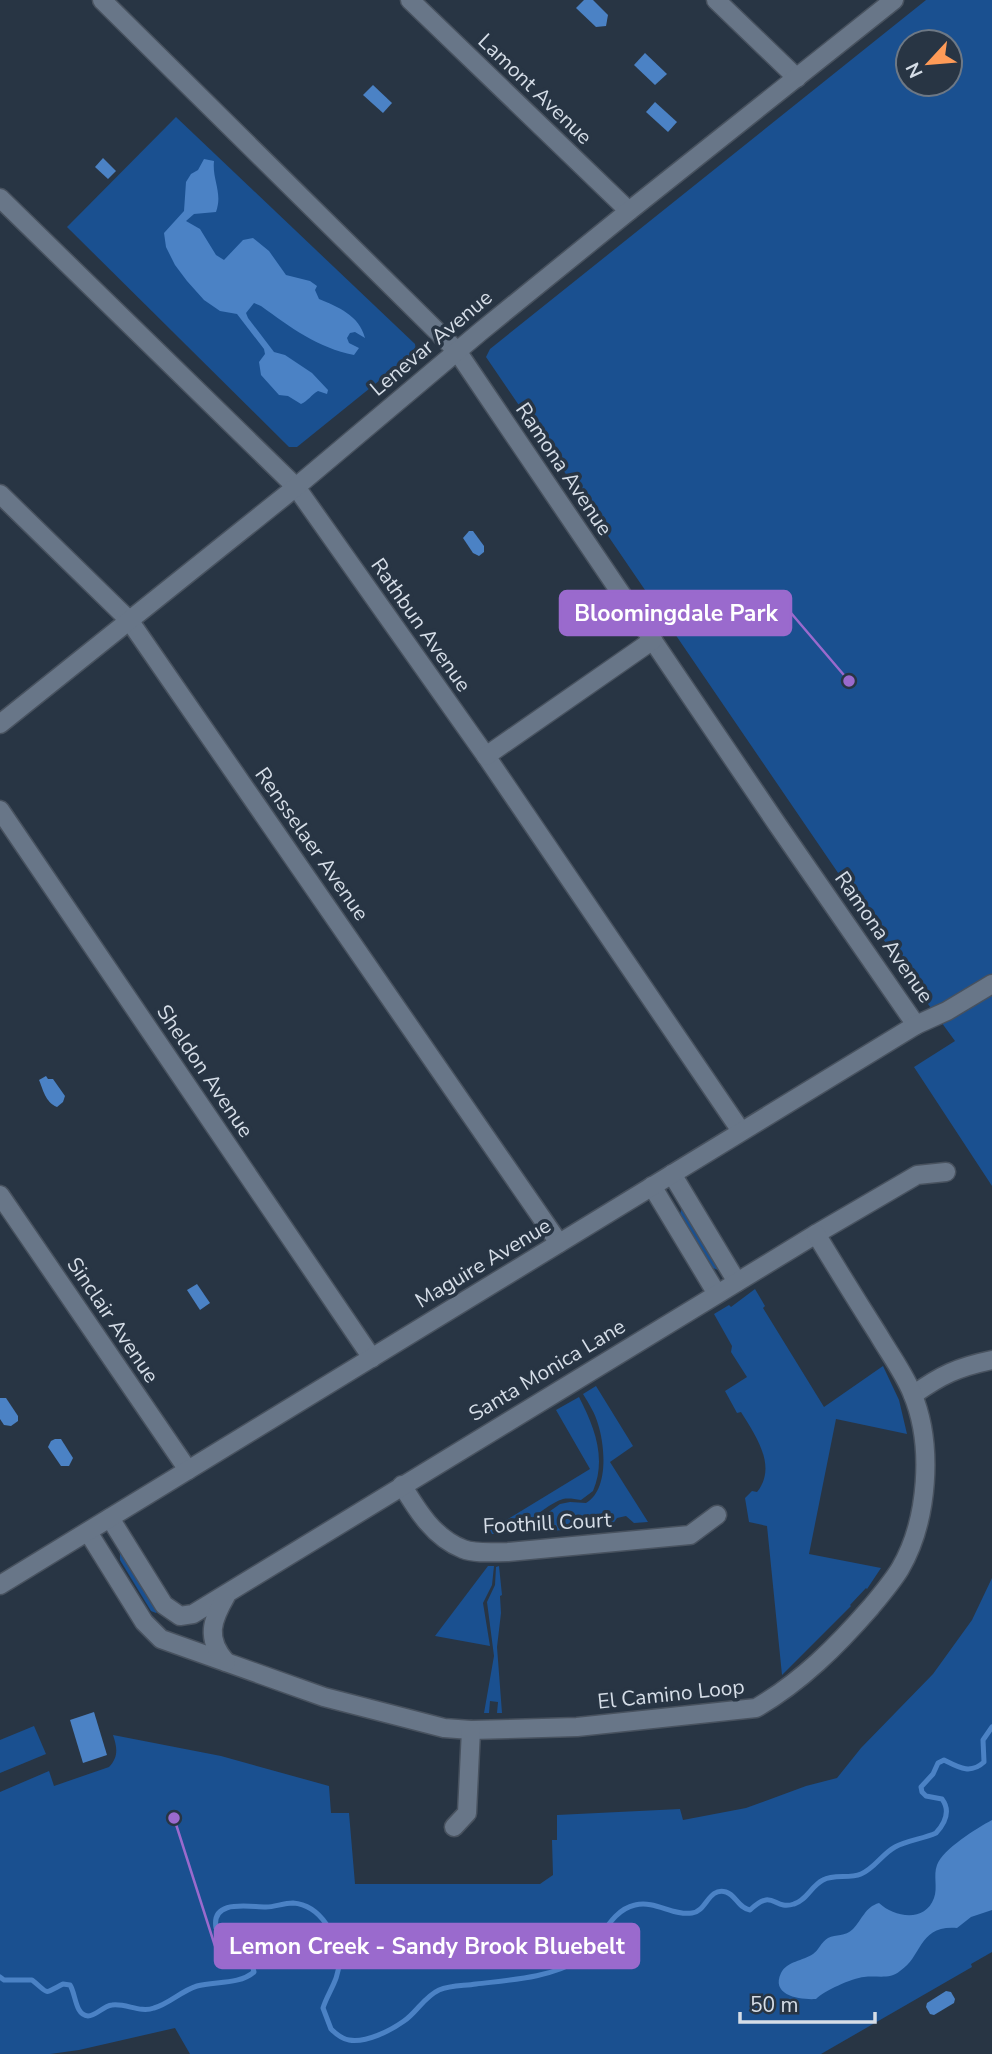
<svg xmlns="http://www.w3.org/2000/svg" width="992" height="2054" font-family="'Nunito Sans',sans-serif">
<rect width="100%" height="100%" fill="#283544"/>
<g fill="#1a5090" fill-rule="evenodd">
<path d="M926 0H992V1186L914 1067 955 1041 920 993 486 357 490 349ZM908 42H950V84H908Z"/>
<path d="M176 117 415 344 416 351 297 447H289L67 227Z"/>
<path d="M682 1208H685L720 1268 718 1270 713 1268 680 1214Z"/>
<path d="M755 1289 765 1306 763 1308 824 1407 883 1366 899 1400 907 1434 836 1419 809 1554 881 1568 867 1589 866 1588 850 1605 851 1606 782 1675 767 1526 749 1522 745 1498 752 1491 757 1492C778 1466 755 1435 741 1412L737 1413 725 1391 747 1377 731 1352 732 1346 714 1314 729 1305 731 1307Z"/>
<path d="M596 1386 633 1446 610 1462 648 1522 634 1523 626 1516 617 1518 612 1525 532 1533V1530L524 1531 522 1533V1531L560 1504 570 1502 586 1503C609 1490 605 1446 598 1424 595 1413 589 1404 583 1394Z"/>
<path d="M579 1397C594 1426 607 1458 593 1491L581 1500C574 1499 569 1498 563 1499 550 1503 524 1523 516 1534H492L490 1530 590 1469 556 1410Z"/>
<path d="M123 1553 159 1610 156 1613 151 1611 120 1560V1554Z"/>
<path d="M488 1566H494L492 1585 483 1603 490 1646 435 1636Z"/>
<path d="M499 1566 502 1595 500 1596 501 1613 497 1647 502 1713H497L498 1702 490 1701 489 1713H484L494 1656 487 1602 495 1585 496 1567Z"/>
<path d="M992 1578V1952L971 1964 972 1967 821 2054H190L175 2028 79 2050 50 2054H0V1792L49 1771 54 1786 109 1767C119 1757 117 1747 113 1735L221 1756 329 1786 331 1813H349L355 1884H540L553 1875 552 1840H557V1815L680 1809 683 1820 746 1808 806 1786 837 1778 861 1748 933 1674 972 1620Z"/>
<path d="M34 1726 46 1754 0 1773V1740Z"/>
</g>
<g fill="#4b82c5">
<path d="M584 0H593L608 15 606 26 596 27 576 8Z"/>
<path d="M645 53 667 74 655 85 634 65Z"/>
<path d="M373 85 392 103 383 113 363 95Z"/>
<path d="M655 102 677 122 668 132 646 112Z"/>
<path d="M103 158 116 171 108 179 95 167Z"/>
<path d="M204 159 214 161C212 180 223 193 216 212L194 214 186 221 200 229 216 255 224 260 243 240 253 238 269 251 286 275 310 281 317 286 315 290 319 299C338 307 359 315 365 338L355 332 350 333 347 338 349 343 359 348 354 355C318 348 290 327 261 306L254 303 246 313 248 318 274 352 285 355 312 373 328 390 327 394 318 391C311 395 308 401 301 404L288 396 279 395 261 375 259 362 265 354 264 349 237 314 220 311 204 300 187 281 175 265 166 247 164 233 184 211 186 182 191 174 198 170Z"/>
<path d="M469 531H473L484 546V552L479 556 473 553 463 538Z"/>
<path d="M46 1076 48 1079H53L65 1096 63 1102 57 1107C45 1102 43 1089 39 1080Z"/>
<path d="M197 1284 210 1303 200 1310 187 1290Z"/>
<path d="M0 1398H6L18 1416V1421L11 1426 4 1425 0 1419Z"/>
<path d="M55 1439H61L73 1458 69 1466H61L48 1447 51 1441Z"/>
<path d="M94 1712 107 1755 83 1763 70 1720Z"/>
<path d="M992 1820V1910L971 1917 957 1928C918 1925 923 1956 900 1971 889 1980 877 1975 864 1977 852 1978 824 1991 816 1999 801 2000 770 1996 781 1973 787 1961 803 1961 813 1954 819 1950 821 1942 828 1938 836 1934 845 1937 853 1929 862 1920 865 1907 879 1903 894 1917 925 1923 934 1898 938 1888 933 1875 937 1865 943 1849 977 1828 992 1820Z"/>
<path d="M946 1991 951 1992 955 1999 954 2003 934 2015 930 2014 926 2007 927 2003Z"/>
</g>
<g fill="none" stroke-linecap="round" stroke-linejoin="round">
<path stroke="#4b82c5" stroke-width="5" d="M0 1977 4 1980H32C50 1994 42 1995 63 1984L70 1985C76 1994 75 2015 88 2016 96 2016 103 2006 112 2005 126 2003 140 2013 154 2008 169 2004 181 1991 197 1986 214 1981 239 1985 254 1972 251 1954 228 1941 216 1928 211 1899 248 1907 266 1907 275 1907 283 1903 293 1903 321 1905 338 1937 339 1962 339 1980 328 1992 323 2008L331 2029C336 2034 342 2039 349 2040 366 2043 390 2031 404 2021 417 2012 424 1997 439 1990 451 1985 464 1986 476 1984 509 1980 550 1978 579 1960 601 1945 608 1911 635 1905 655 1900 673 1916 692 1913 707 1911 708 1887 726 1892 736 1895 738 1908 750 1910 774 1887 773 1911 794 1904 807 1900 811 1886 823 1880 834 1874 849 1879 861 1874 875 1868 882 1854 895 1847 908 1840 923 1839 936 1833 945 1823 951 1811 942 1799L926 1796 922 1792 921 1787 933 1774 938 1763 944 1760C958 1767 970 1775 984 1762L983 1740 992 1727"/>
<defs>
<g id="minor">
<path d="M102 0 457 351 777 824 916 1025"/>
<path d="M410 0 629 211"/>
<path d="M716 0 797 78"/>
<path d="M0 198 296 487 486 756 741 1131"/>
<path d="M0 494 129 620 559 1243"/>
<path d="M0 724 296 487 480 332 629 211 894 0"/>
<path d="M486 756 653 640"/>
<path d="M0 810 372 1358"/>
<path d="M672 1174 737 1282"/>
<path d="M652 1186 717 1294"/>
<path d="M0 1195 188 1470"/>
<path d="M913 1395C941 1375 958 1367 992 1360"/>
<path d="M402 1485C417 1510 434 1538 463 1549 476 1554 494 1552 508 1552L690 1535 717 1515"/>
<path d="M110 1518 164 1605 180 1616 193 1614 816 1234 917 1175 946 1172"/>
<path d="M88 1532 144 1622 161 1639 324 1697 444 1728 471 1730 577 1727 756 1708C801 1682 837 1646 871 1607 881 1595 892 1582 900 1569 928 1521 934 1445 912 1393 904 1373 889 1353 878 1334 857 1301 836 1267 816 1234"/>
<path d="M0 1585 916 1025 947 1011 992 984"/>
<path d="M226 1662C205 1638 212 1620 226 1596"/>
<path d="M454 1827 467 1813 471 1730"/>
</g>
</defs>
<use href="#minor" stroke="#48525f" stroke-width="21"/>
<use href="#minor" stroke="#687688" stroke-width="18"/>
</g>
<g text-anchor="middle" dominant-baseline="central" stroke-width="7" stroke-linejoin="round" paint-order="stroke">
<g font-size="21" fill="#d5dde7" stroke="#283544">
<text transform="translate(535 89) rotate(44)">Lamont Avenue</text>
<text transform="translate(431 343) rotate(-40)">Lenevar Avenue</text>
<text transform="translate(564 469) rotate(56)">Ramona Avenue</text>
<text transform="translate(421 625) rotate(55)">Rathbun Avenue</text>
<text transform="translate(312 844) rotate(55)">Rensselaer Avenue</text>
<text transform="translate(884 937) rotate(55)">Ramona Avenue</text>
<text transform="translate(205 1071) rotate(56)">Sheldon Avenue</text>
<text transform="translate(483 1263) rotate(-31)">Maguire Avenue</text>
<text transform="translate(113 1320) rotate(56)">Sinclair Avenue</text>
<text transform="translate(547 1370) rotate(-31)">Santa Monica Lane</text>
<text transform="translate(547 1523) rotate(-3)">Foothill Court</text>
<text transform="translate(671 1694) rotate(-6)">El Camino Loop</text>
</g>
</g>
<path fill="none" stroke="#9a6acd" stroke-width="2.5" d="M849 681L791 613M174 1818L215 1946"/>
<g fill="#9a6acd" stroke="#283544" stroke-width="2.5">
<circle cx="849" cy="681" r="7"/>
<circle cx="174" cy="1818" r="7"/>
</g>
<g fill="#9a6acd" stroke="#9a6acd" stroke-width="2.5">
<rect x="560" y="591" width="231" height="44" rx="7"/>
<rect x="215" y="1924" width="424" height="44" rx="7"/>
</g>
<g font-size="23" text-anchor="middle" font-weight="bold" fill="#fff">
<text x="676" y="621">Bloomingdale Park</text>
<text x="427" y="1954">Lemon Creek - Sandy Brook Bluebelt</text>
</g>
<g transform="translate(929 63) rotate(244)"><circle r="33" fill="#283544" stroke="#6d7885" stroke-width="2"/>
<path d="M0-5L12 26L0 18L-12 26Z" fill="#fe9b58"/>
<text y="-10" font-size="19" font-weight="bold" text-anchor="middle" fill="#d5dde7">N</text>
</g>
<path d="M740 2012v10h135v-10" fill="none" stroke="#d5dde7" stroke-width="3.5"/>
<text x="750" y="2012" font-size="21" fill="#d5dde7" stroke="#283544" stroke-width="5" paint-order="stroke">50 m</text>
</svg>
